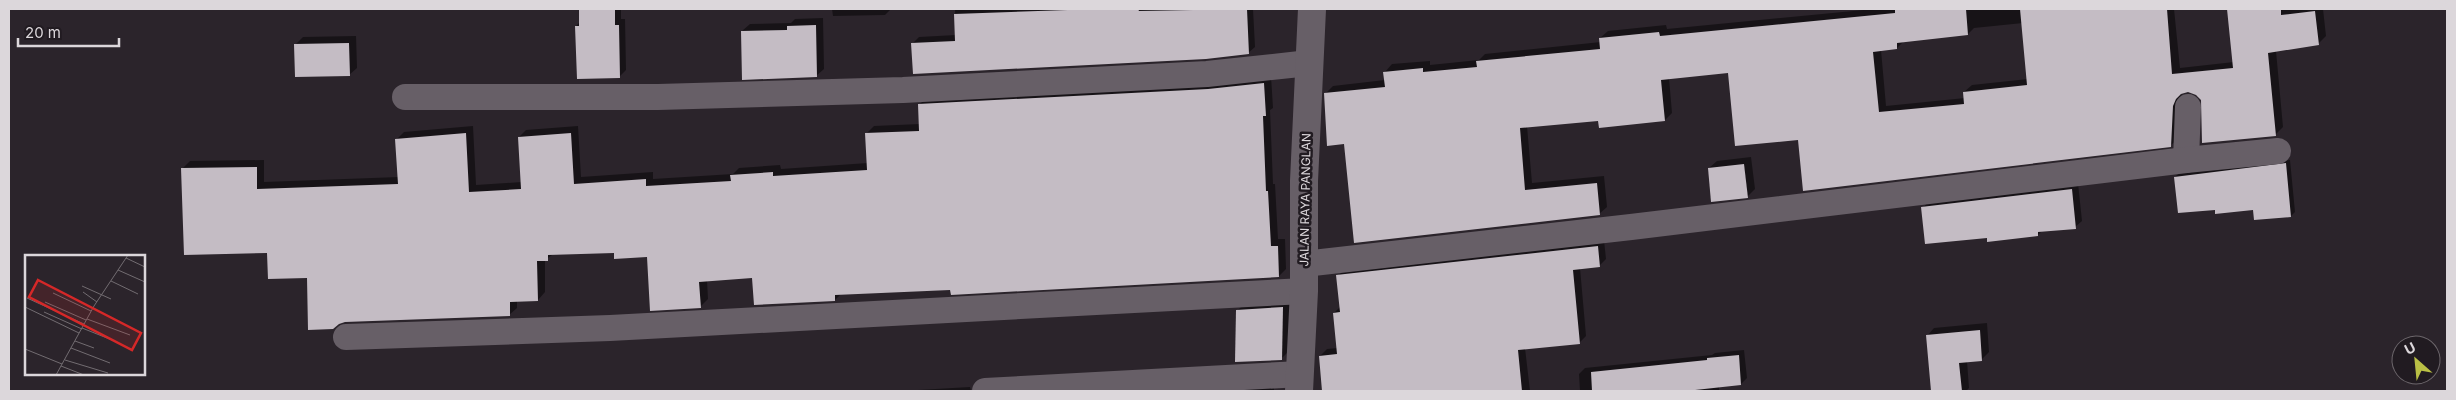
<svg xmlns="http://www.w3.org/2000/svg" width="2456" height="400" font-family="Inter,sans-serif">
<rect width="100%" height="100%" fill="#2b242b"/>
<g fill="#0007" fill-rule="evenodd">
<path d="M580 9H621V19H625L626 70 619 77 576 26 580 22Z"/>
<path d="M832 9H891L885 15 833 16Z"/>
<path d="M955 9H1253L1255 47 1248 53 913 43 919 37 956 35Z"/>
<path d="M1874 9H2174L2180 68 2234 62 2228 9H2323L2326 36 2318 44 2276 51 2283 127 2275 135 2188 91 2182 92 2180 97 2179 138 2171 145 1799 139 1729 72 1669 78 1672 113 1665 120 1599 119 1527 126 1532 183 1604 176 1607 207 1599 214 1345 143 1325 94 1333 86 1385 80V72L1392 64 1430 61V65L1479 60 1485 54 1601 42 1600 38 1608 31 1666 25 1667 29ZM2023 23 2028 79 1972 85 1964 92 1965 98 1886 106 1881 50 1897 48 1904 41 1968 34 1974 28Z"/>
<path d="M823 18 824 69 816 76 742 31 750 24 791 23 795 19Z"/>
<path d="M356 36 357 68 349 75 296 44 303 37Z"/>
<path d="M1271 76 1273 108 1270 110 1273 184H1275L1278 239H1285L1286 269 1279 276 841 294 835 300 753 277 707 280 708 299 700 307 648 256 615 251 555 253 545 260V292L538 300H517V308L509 315 308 277 182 169 190 161 264 160V182L399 177 397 139 404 132 473 126 476 185 522 182 519 137 526 130 578 126 581 177 653 172V179L733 174 739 168 780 165 781 169 868 163 866 134 874 126 920 124 919 105 927 97Z"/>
<path d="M1751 157 1755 189 1747 197 1709 168 1717 161Z"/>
<path d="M2290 160 2295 212 2291 216 2254 208 2216 209 2175 177 2179 173Z"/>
<path d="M2078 183 2082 221 2075 227 2042 231 2038 235 1988 237 1923 208 1929 201Z"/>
<path d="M1604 240 1606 259 1599 266 1580 268 1586 336 1579 343 1525 348 1530 391H1323L1320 356 1327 349 1338 348 1334 313 1340 307 1338 276 1345 269Z"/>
<path d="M1290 300 1289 351 1281 359 1238 310 1245 303Z"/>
<path d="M1987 323 1989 352 1982 359 1967 361 1969 388 1966 391H1932L1927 336 1934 328Z"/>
<path d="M1744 350 1747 378 1741 384 1719 386V391H1580L1579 374 1585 368 1712 355 1715 353Z"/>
<path d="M1274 383V391H1118Z"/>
<path d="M970 387 971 391H901Z"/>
</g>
<g fill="#c4bcc4">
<path d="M579 9H615V25H619L620 78 577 79 575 26H579Z"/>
<path d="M1097 9H1138L1139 11 1247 9 1249 54 1206 59 913 74 911 43 955 41 954 14Z"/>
<path d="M1895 9H1966L1968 35 1897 43V49L1873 52 1879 112 1964 104 1963 92 2027 85 2020 9H2167L2172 74 2233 68 2227 9H2281V15L2315 11 2319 45 2268 53 2276 136 2202 143 2201 100 2196 95 2188 92 2181 94 2176 99 2173 106 2171 147 1803 191 1798 140 1735 146 1728 73 1661 80 1665 121 1599 128 1598 121 1520 128 1525 190 1597 183 1600 215 1354 243 1344 144 1327 146 1324 93 1385 87 1383 72 1423 68V72L1477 67 1476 61 1600 49 1599 38 1659 32 1660 36 1824 20 1895 13Z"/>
<path d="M816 25 817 77 742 80 741 31 787 30V26Z"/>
<path d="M349 43 350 76 295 77 294 44Z"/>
<path d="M1264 83 1266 116H1263L1266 191H1268L1271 246H1278L1279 277 951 295 950 290 835 295V301L754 305 752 278 699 282 701 308 650 311 647 257 614 259V253L548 255V261H537L538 301 510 302V316L345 322 339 324 333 329 308 330 307 278 268 279 267 253 184 255 181 168 257 167V189L398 184 395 139 466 133 469 192 521 189 518 137 571 133 574 184 646 179V186L731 181 730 175 773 172V176L867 170 865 133 919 131 918 104 1208 89Z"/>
<path d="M2286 163 2291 217 2254 220 2253 210 2215 214V210L2178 213 2174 177Z"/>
<path d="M1744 164 1748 198 1711 202 1708 168Z"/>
<path d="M2072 189 2076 229 2038 232V236L1987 242V238L1925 244 1921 207Z"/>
<path d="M1598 246 1600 267 1573 270 1580 344 1518 350 1522 391H1322L1319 356 1337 354 1333 313 1340 312 1336 275Z"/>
<path d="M1283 307 1282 360 1235 362 1236 310Z"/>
<path d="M1980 330 1982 361 1959 363 1962 391H1931L1926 335Z"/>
<path d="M1739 355 1741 385 1686 391H1592L1591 372 1707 360V358Z"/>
</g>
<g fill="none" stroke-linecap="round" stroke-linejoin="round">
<g stroke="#675f67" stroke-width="26">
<path d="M405 97H658L903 90 1207 74 1309 63"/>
<path d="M2186 160 2188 107"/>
<path d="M1304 264 1631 227 2186 160 2278 151"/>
<path d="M346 337 610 328 1304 291"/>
<path d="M985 391 1300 374"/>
</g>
<path stroke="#675f67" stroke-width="28" d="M1299 391 1304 291V181L1312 9"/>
</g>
<g text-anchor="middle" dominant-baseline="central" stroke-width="5" stroke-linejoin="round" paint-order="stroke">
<g font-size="12" fill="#dcd7db" stroke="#211b21">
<text transform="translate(1305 200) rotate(-89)">JALAN RAYA PANGLAN</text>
</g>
</g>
<g transform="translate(25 255)">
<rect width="120" height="120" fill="#2b242b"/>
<path fill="none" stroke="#726c71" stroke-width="1" d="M101 3 120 12M93 15 120 27M86 26 113 39M57 31 86 44M58 37 72 47M28 38 66 56M2 43 59 69M20 47 61 65M0 52 54 78M19 57 57 74M62 64 105 80M57 73 87 85M50 86 69 93M46 93 85 108M0 94 37 109M40 105 83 118M36 111 59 120M31 120 69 51 103 0"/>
<path fill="#d62828" fill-opacity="0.15" stroke="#d62828" stroke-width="2.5" d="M13 25 116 78 107 95 4 42Z"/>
<rect width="120" height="120" fill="none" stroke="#dcd7db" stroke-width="2.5"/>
</g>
<rect width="2456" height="400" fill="none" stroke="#dcd7db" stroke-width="20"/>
<g transform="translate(2416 360) rotate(333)"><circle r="24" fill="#211b21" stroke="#6c666b"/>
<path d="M0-4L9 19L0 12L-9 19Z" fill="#bac045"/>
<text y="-8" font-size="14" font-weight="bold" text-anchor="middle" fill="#dcd7db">U</text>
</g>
<path d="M18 38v8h101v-8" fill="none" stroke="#dcd7db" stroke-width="2.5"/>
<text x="25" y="38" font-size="15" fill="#dcd7db" stroke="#211b21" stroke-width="4" paint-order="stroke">20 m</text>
</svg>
